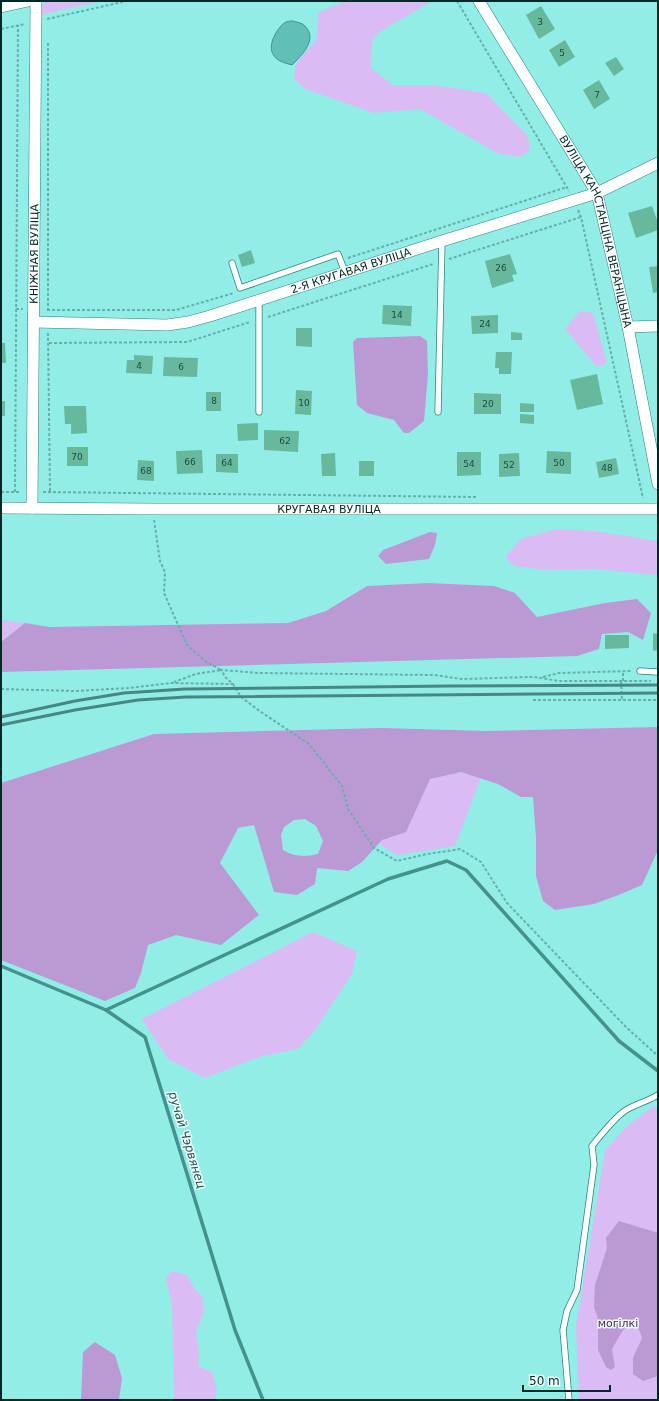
<svg xmlns="http://www.w3.org/2000/svg" width="659" height="1401" font-family="'DejaVu Sans',sans-serif">
<rect width="100%" height="100%" fill="#93ede7"/>
<g fill="#dbbbf4">
<path d="M47 1H102L40 15 42 5Z"/>
<path d="M341 1H432L378 33 372 41 371 68 393 85H433L486 93 528 136 530 150 520 157 499 154 420 109 374 113 305 89 294 79 296 63 317 39 318 13 341 3Z"/>
<path d="M580 311 593 313 607 363 597 367 565 329Z"/>
<path d="M556 529 594 531 658 541V575L594 569 542 570 515 566 505 557 521 539Z"/>
<path d="M1 620 25 623 1 642Z"/>
<path d="M429 770 482 775 455 846 397 855 381 845 357 799Z"/>
<path d="M313 932 357 951 352 974 316 1029 298 1049 262 1056 205 1078 168 1059 142 1019Z"/>
<path d="M653 1106 658 1109V1400H579L576 1326 605 1151 625 1128Z"/>
<path d="M172 1271 187 1275 194 1288 203 1298V1315L196 1331 199 1357 198 1366 212 1372 217 1390 215 1400H174L172 1305 166 1278Z"/>
</g>
<g fill="#bb99d4" fill-rule="evenodd">
<path d="M420 336 427 341 428 374 424 421 409 433H404L394 420 367 413 357 405 353 342 357 338Z"/>
<path d="M430 532 437 533 435 545 429 559 386 564 378 556 383 550Z"/>
<path d="M428 583 494 586 515 593 537 617 605 603 637 599 651 613 643 640 628 632 602 634 599 649 577 656 1 672V642L25 623 49 627 288 623 326 611 367 586Z"/>
<path d="M658 727V850L642 885 616 896 594 904 555 910 543 901 536 876V838L533 797H521L498 784 461 772 430 779 406 832 382 840 362 862 348 871 317 868 315 884 297 895 274 892 254 825 238 828 220 863 259 915 221 945 176 935 148 945 141 973 135 988 105 1001 1 960V783L154 734 381 728 487 731ZM305 819 316 826 323 841 318 854C305 857 294 857 283 850L281 835 284 827 294 820Z"/>
<path d="M619 1221 658 1233V1376L643 1381 633 1374V1358L642 1338 638 1327 631 1322 623 1330 612 1349 615 1367 611 1370 606 1367 598 1350V1319L594 1307 595 1285 607 1248 606 1238Z"/>
<path d="M95 1342 115 1355 122 1378 119 1400H81L83 1352Z"/>
</g>
<path fill="#60bfb9" stroke="#43928d" d="M293 21C296 22 302 23 304 25 319 39 302 55 292 65 285 63 276 61 273 54 267 45 278 26 286 22 288 21 291 21 293 21Z"/>
<g fill="none" stroke-linecap="round" stroke-linejoin="round">
<g stroke="#43928d" stroke-width="3.5">
<path d="M1 966 106 1010 145 1037 235 1330 263 1400"/>
<path d="M106 1010 388 879 447 861 466 870 619 1041 658 1071"/>
</g>
</g>
<g fill="#67b99e">
<path d="M541 6 555 29 539 39 526 15Z"/>
<path d="M565 40 575 57 559 67 549 50Z"/>
<path d="M616 57 624 69 614 76 605 63Z"/>
<path d="M599 80 610 99 594 109 583 90Z"/>
<path d="M652 206 658 223V230L636 238 628 213Z"/>
<path d="M251 250 255 263 242 267 238 255Z"/>
<path d="M510 254 517 274 512 275 514 281 492 288 485 261Z"/>
<path d="M658 266V292L653 293 649 267Z"/>
<path d="M383 305 412 306 411 326 382 324Z"/>
<path d="M498 315V333L472 334 471 316Z"/>
<path d="M296 328H312V347L296 346Z"/>
<path d="M511 332 522 333V340H511Z"/>
<path d="M1 343H5L6 363H1Z"/>
<path d="M496 352H512L511 374H499V368H495Z"/>
<path d="M134 355 153 356 152 374 126 373 127 360H134Z"/>
<path d="M164 357 198 358 197 377 163 376Z"/>
<path d="M597 374 603 404 577 410 570 380Z"/>
<path d="M296 390 312 391 311 415 295 414Z"/>
<rect x="206" y="392" width="15" height="19"/>
<path d="M474 393 501 394V414H474Z"/>
<rect x="1" y="401" width="4" height="15"/>
<path d="M520 403 534 404V412H520Z"/>
<path d="M64 406H86L87 433 71 434V424H65Z"/>
<path d="M520 414 534 415V424L520 423Z"/>
<path d="M258 423V440L238 441 237 424Z"/>
<path d="M264 430 299 431 298 452 264 450Z"/>
<rect x="67" y="447" width="21" height="19"/>
<path d="M202 450 203 473 177 474 176 451Z"/>
<path d="M547 451 571 452V474L546 473Z"/>
<path d="M457 452H481V475L457 476Z"/>
<path d="M335 453 336 476H322L321 454Z"/>
<path d="M519 453 520 476 499 477V454Z"/>
<path d="M216 454H238V473L216 472Z"/>
<path d="M616 458 619 474 599 478 596 462Z"/>
<path d="M138 460 154 461V481L137 480Z"/>
<rect x="359" y="461" width="15" height="15"/>
<path d="M653 633 658 634V650L653 651Z"/>
<path d="M605 635H629V648L605 649Z"/>
</g>
<g fill="none" stroke-linecap="round" stroke-linejoin="round">
<defs>
<g id="service">
<path d="M232 263 240 288 338 254 345 272"/>
<path d="M259 300V412"/>
<path d="M438 412 442 241"/>
<path d="M640 671 658 672"/>
<path d="M569 1400 563 1330 567 1311 577 1290 594 1165 592 1146C600 1136 615 1117 626 1110 636 1104 648 1101 658 1095"/>
</g>
<g id="minor">
<path id="s1" d="M479 1 597 193 628 327 658 484"/>
<path d="M1 7 28 1"/>
<path id="s2" d="M33 322 167 325 188 322 210 316 442 241 597 193 658 163"/>
<path d="M628 327 658 326"/>
<path id="s3" d="M1 508 153 509H658"/>
<path id="s4" d="M32 508 36 1"/>
</g>
</defs>
<use href="#service" stroke="#248580" stroke-width="7"/>
<use href="#minor" stroke="#248580" stroke-width="12"/>
<g stroke="#66b0ac" stroke-width="2" stroke-dasharray="3 2" stroke-linecap="butt">
<path d="M457 1 569 191"/>
<path d="M47 19 127 1"/>
<path d="M1 29 25 24"/>
<path d="M48 43V311"/>
<path d="M578 210 581 217 643 498"/>
<path d="M348 258 567 187"/>
<path d="M449 259 581 217"/>
<path d="M16 309H23"/>
<path d="M47 310H176L234 293"/>
<path d="M268 317 433 264"/>
<path d="M48 333 50 492"/>
<path d="M49 343 187 342 250 322"/>
<path d="M1 492H21"/>
<path d="M15 492 18 25"/>
<path d="M43 492 477 497"/>
<path d="M154 520 160 561 165 572 164 593 187 645 205 661 221 670 196 674 174 682"/>
<path d="M543 677 559 673 632 671"/>
<path d="M621 681 622 700"/>
<path d="M623 681V671"/>
<path d="M233 684 241 697 261 712 309 744 342 786 348 809 374 848 397 861 427 854 460 849 481 862 507 903 626 1027 658 1056"/>
<path d="M1 689 75 691 129 688 171 683 233 684 226 678 221 670 259 673 434 675 462 679 531 677 542 678 558 681H651"/>
<path d="M533 700H658"/>
</g>
<use href="#service" stroke="#fff" stroke-width="5.5"/>
<use href="#minor" stroke="#fff" stroke-width="11"/>
<g stroke="#478783" stroke-width="3">
<path d="M1 717 75 701 124 693 185 689 449 686 658 685"/>
<path d="M1 725 75 710 138 700 186 697 658 693"/>
</g>
</g>
<g text-anchor="middle" dominant-baseline="central" stroke-width="3" stroke-linejoin="round" paint-order="stroke">
<g font-size="9" fill="#1a4c44">
<text x="540" y="22">3</text>
<text x="562" y="53">5</text>
<text x="597" y="95">7</text>
<text x="501" y="268">26</text>
<text x="397" y="315">14</text>
<text x="485" y="324">24</text>
<text x="139" y="366">4</text>
<text x="181" y="367">6</text>
<text x="214" y="401">8</text>
<text x="304" y="403">10</text>
<text x="488" y="404">20</text>
<text x="285" y="441">62</text>
<text x="77" y="457">70</text>
<text x="190" y="462">66</text>
<text x="227" y="463">64</text>
<text x="559" y="463">50</text>
<text x="469" y="464">54</text>
<text x="509" y="465">52</text>
<text x="607" y="468">48</text>
<text x="146" y="471">68</text>
</g>
<g font-size="11" fill="#002826" stroke="#eefffd">
<text stroke="none"><textPath href="#s1" startOffset="261">ВУЛІЦА КАНСТАНЦІНА ВЕРАНІЦЫНА</textPath></text>
<text stroke="none"><textPath href="#s4" startOffset="254">КНІЖНАЯ ВУЛІЦА</textPath></text>
<text stroke="none"><textPath href="#s2" startOffset="326">2-Я КРУГАВАЯ ВУЛІЦА</textPath></text>
<text stroke="none"><textPath href="#s3" startOffset="328">КРУГАВАЯ ВУЛІЦА</textPath></text>
</g>
<g font-size="11" fill="#491e63" stroke="#eefffd">
<text x="618" y="1323">могілкі</text>
</g>
<g font-size="12" font-style="italic" fill="#244f4c" stroke="#eefffd">
<text transform="translate(187 1140) rotate(73)">ручай Чэрвянец</text>
</g>
</g>
<rect width="659" height="1401" fill="none" stroke="#002826" stroke-width="4"/>
<path d="M523 1385v6h87v-6" fill="none" stroke="#002826" stroke-width="2"/>
<text x="529" y="1385" font-size="12" fill="#002826" stroke="#eefffd" stroke-width="3" paint-order="stroke">50 m</text>
</svg>
